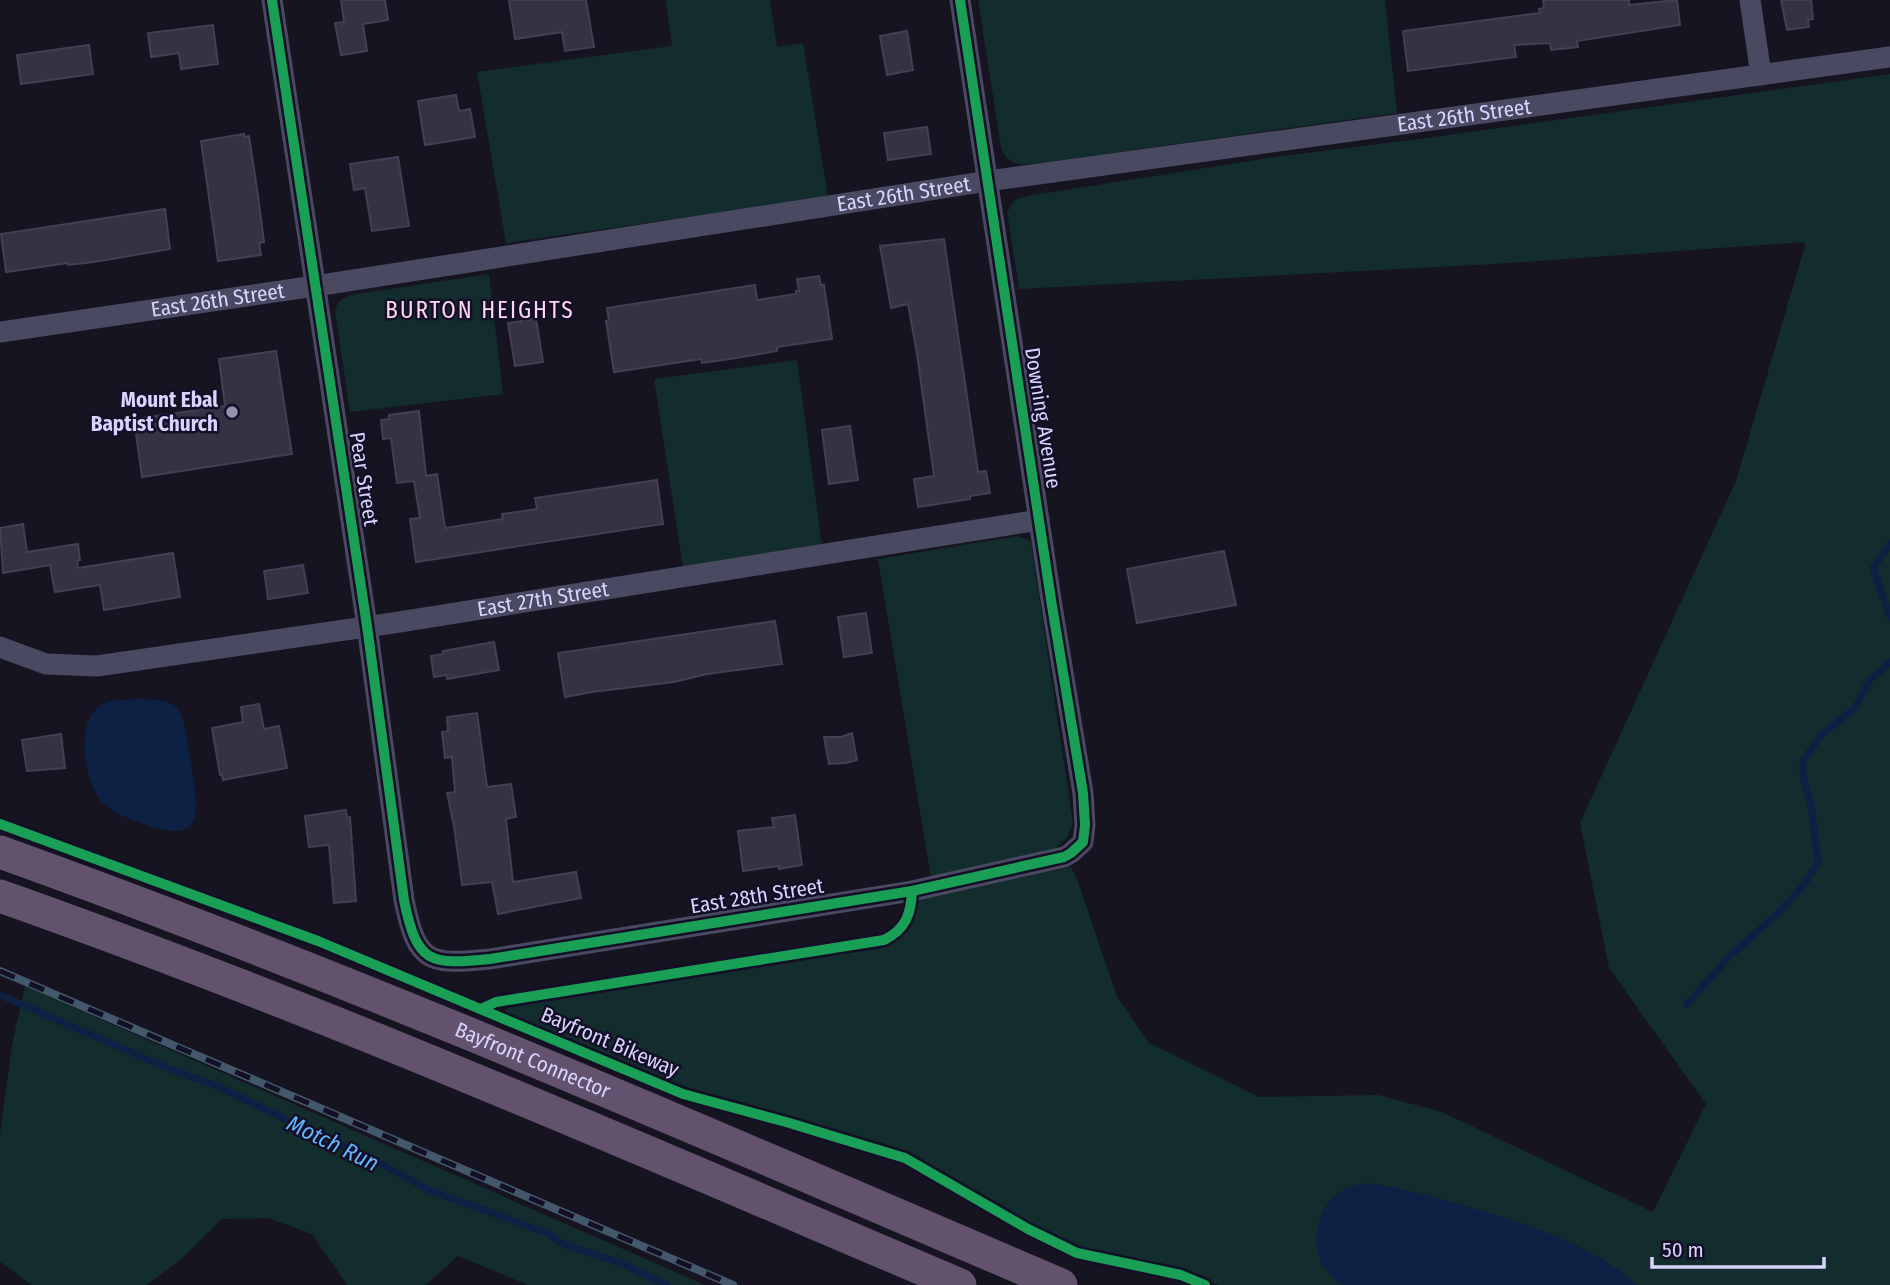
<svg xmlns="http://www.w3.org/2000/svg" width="1890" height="1285" font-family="'Fira Sans Condensed',sans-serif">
<rect width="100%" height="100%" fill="#161421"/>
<g fill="#132c2d">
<path d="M666 0H770L777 47 803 43 828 197 506 243 477 72 672 46Z"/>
<path d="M978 0H1385L1397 113 1041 163C1024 165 1007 167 1001 147Z"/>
<path d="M1890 74V1285H1218L1196 1275 1163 1266 1080 1248 1025 1220 909 1154 676 1084 507 1013 506 1010 512 1005 885 946 907 931 919 898 1071 867 1077 879 1117 997 1149 1043 1259 1097 1378 1095 1442 1112 1653 1212 1706 1104 1609 968 1580 823 1736 481 1806 242 1494 264 1019 289 1007 212 1015 200 1027 196 1282 156 1420 139Z"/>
<path d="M489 274 503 394 350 412 335 311 338 302 351 295Z"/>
<path d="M797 360 822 546 683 567 654 379Z"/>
<path d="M1018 536 1031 542 1073 823 1067 838 1053 850 931 877 878 559Z"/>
<path d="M25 986 705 1285H528L458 1256 426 1285H347L312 1234 268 1218 222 1219 178 1262 146 1285H32L0 1262V1135L12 1045Z"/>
</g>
<g fill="#0d2144">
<path d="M141 699C159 700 176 699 183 719 186 739 201 803 194 819 191 826 186 830 178 831 162 833 115 815 104 804 85 785 76 731 95 710 106 698 127 700 141 699Z"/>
<path d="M1367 1183C1403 1188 1437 1197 1472 1208 1530 1225 1592 1244 1637 1285H1344C1310 1270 1308 1218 1336 1195 1345 1187 1355 1185 1367 1183Z"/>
</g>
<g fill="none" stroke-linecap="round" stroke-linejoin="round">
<g stroke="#0d2144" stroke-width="7">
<path d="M1890 544 1873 568 1890 617"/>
<path d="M0 995 165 1067 217 1086 323 1138 370 1158 429 1190 547 1233 565 1245 620 1263 667 1285"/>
<path d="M1687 1004 1728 958 1779 912 1803 886 1818 863 1811 805 1803 778V761L1822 734 1854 709 1870 680 1890 662"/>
</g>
</g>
<g fill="#343243" stroke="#433f54" stroke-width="2">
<path d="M341 0H385L388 20 363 24 367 51 341 55 335 23 344 22Z"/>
<path d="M509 0H586L594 47 565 51 562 32 515 39Z"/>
<path d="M1543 0H1629V5L1677 0 1680 25 1577 41 1578 47 1551 50 1550 43 1514 45 1516 57 1408 71 1403 31 1540 13 1539 9 1544 8Z"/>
<path d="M1781 0H1811L1813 19 1808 20 1809 27 1787 30Z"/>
<path d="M213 25 218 64 181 69 179 53 151 57 148 33Z"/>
<path d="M907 31 913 70 887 75 880 36Z"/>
<path d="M89 45 93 74 21 84 17 55Z"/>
<path d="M456 95 459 111 470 109 475 137 425 145 418 101Z"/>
<path d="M927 127 931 154 888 160 884 133Z"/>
<path d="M244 134V137L249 136 258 196 264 242 259 243 261 255 218 261 201 141Z"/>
<path d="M398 157 409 226 372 231 365 188 354 190 350 164Z"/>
<path d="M165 209 170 249 94 262 68 265V263L6 272 1 234Z"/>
<path d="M944 239 978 472 986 471 990 493 970 496V499L918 507 914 479 934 476 917 354 908 304 891 308 880 246Z"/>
<path d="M819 276 821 285H824L832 339 777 347V351L730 359 702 363 701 359 614 372 606 321 609 320 607 308 755 285 757 300 796 294V291H799L797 279Z"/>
<path d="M536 319 543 362 515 366 508 323Z"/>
<path d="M276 351 292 454 142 477 134 419 225 406 219 359Z"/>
<path d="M419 411 426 476 437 474 445 528 503 519 502 514 537 509 535 498 657 480 663 524 416 562 410 519 420 518 414 481 397 483 391 438 383 439 381 420 389 419V415Z"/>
<path d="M850 426 858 480 829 484 822 430Z"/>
<path d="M23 524 27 552 78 544 80 560 77 561 78 568 173 553 180 597 104 610 100 585 55 592 50 565 3 573 0 528Z"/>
<path d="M1224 551 1236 605 1137 623 1127 569Z"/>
<path d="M303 565 308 593 268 599 264 571Z"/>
<path d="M866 613 872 653 844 657 838 617Z"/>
<path d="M775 621 782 664 707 674 674 682 592 692 565 697 558 653Z"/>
<path d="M494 642 499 670 447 679 446 675 434 677 431 656 443 654V651Z"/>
<path d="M259 704 264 729 279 726 287 768 223 780 222 775H220L212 728 243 722 241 707Z"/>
<path d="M477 713 487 787 511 784 516 817 506 819 513 882 576 872 581 898 498 914 492 882 462 885 454 826 447 793 455 792 452 757 445 758 442 732 448 731 447 717Z"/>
<path d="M852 733 857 760 846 763 829 764 824 737H841Z"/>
<path d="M61 734 65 768 27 771 22 740Z"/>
<path d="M346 810 347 818 350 817 356 901 334 903 329 845 309 847 305 816Z"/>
<path d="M795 815 802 865 779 869V866L743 871 738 831 774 827 772 818Z"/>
</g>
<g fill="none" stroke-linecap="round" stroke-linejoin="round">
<g stroke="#4a4962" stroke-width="21">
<path d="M272 0 367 626 404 900C417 964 429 965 490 959L912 891 1064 857 1071 853 1083 842 1085 825 1083 793 1052 606 960 0"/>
<path d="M1750 0 1761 75"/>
<path id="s1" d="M0 332 315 286 988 181 1890 57"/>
<path id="s2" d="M0 647 46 664 97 666 393 623 1039 520"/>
</g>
<g stroke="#62526e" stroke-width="33">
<path id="s3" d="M0 852C360 981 710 1135 1061 1285"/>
<path d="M0 896C326 1011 642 1150 960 1285"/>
</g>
<defs>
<path id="rail" d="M0 971 733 1285"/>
</defs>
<use href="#rail" stroke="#43596b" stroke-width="8"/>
<use href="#rail" stroke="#130f26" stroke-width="5" stroke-dasharray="16" stroke-linecap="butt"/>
<defs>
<g id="cycleway">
<path d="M272 0 367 626 404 900C417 964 429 965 490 959L912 891 1064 857 1071 853 1083 842 1085 825 1083 793 1052 606 960 0"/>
<path d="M0 824 318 941 683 1094 786 1122 905 1158 1028 1229 1077 1253 1181 1275 1205 1285"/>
<path d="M483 1008 496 1002 521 998 884 940C906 929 911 914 912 891"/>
</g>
</defs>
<use href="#cycleway" stroke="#130f26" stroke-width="15"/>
<use href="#cycleway" stroke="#1a9f57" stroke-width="10"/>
</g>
<circle fill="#9591b1" stroke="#130f26" stroke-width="2.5" cx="232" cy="412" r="7"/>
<g text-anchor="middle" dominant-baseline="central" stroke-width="5" stroke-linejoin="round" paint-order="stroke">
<g font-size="21" fill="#d9d4ff" stroke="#130f26">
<text stroke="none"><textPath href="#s1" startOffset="1480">East 26th Street</textPath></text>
<text stroke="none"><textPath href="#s1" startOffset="914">East 26th Street</textPath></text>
<text stroke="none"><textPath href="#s1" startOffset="220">East 26th Street</textPath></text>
<text transform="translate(1043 418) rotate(81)">Downing Avenue</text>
<text transform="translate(364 479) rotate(81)">Pear Street</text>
<text stroke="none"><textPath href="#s2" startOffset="551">East 27th Street</textPath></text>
<text transform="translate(757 896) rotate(-9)">East 28th Street</text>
<text transform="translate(610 1042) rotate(23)">Bayfront Bikeway</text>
<text stroke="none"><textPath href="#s3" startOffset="572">Bayfront Connector</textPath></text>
</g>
<g font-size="21" font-weight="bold" fill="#d9d4ff" stroke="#130f26" text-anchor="end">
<text x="218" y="400">Mount Ebal<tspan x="218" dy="24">Baptist Church</tspan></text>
</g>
<g font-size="23" letter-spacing="2" fill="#ffd6f0" stroke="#130f26">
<text x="480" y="310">BURTON HEIGHTS</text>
</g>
<g font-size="23" font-style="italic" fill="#62b6ff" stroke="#130f26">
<text transform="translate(333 1143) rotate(26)">Motch Run</text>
</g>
</g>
<path d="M1652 1257v10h172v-10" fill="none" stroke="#d9d4ff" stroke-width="3.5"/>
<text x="1662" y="1257" font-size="21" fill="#d9d4ff" stroke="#130f26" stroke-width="5" paint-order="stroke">50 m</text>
</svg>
